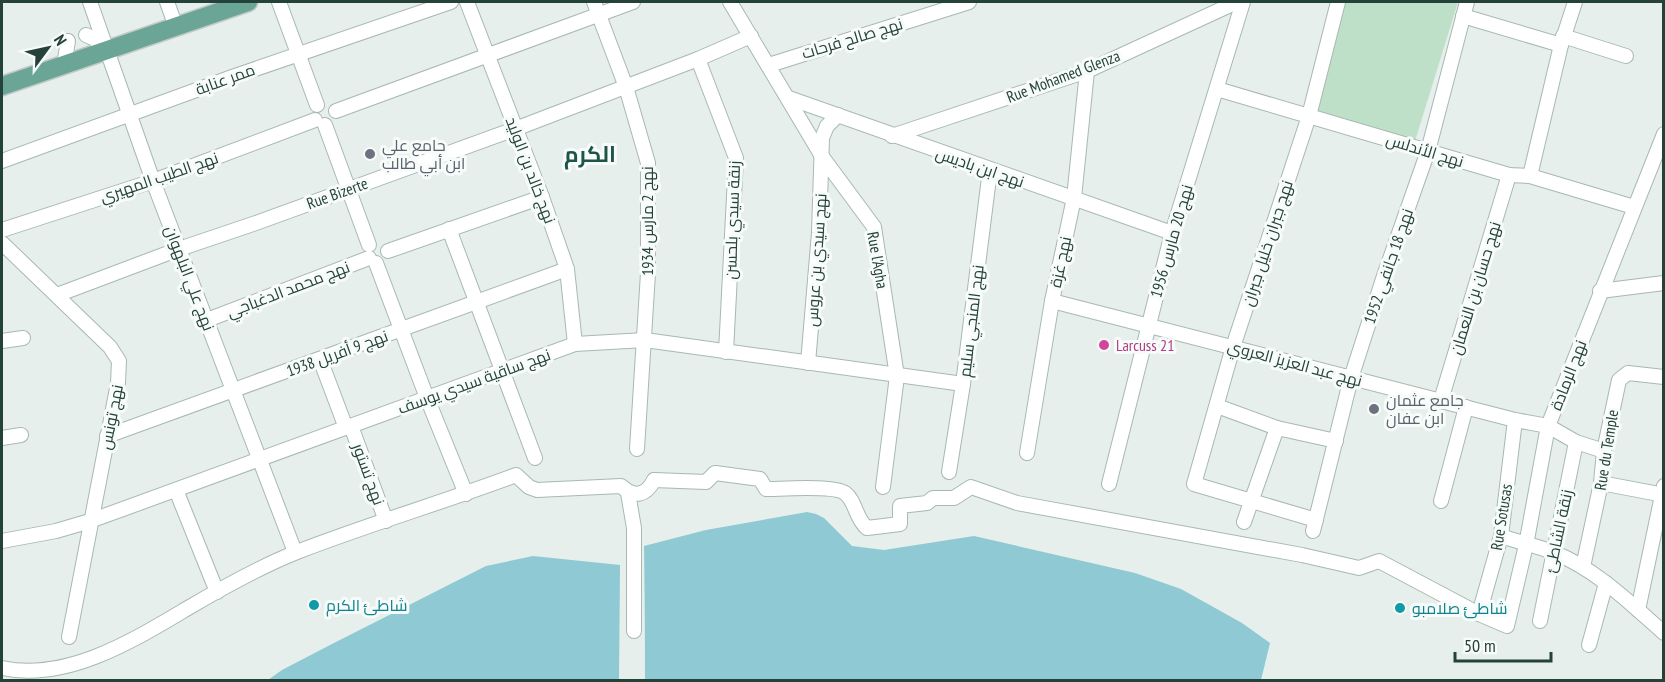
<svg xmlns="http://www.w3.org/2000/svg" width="1665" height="682" font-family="'PT Sans Narrow',Cairo,sans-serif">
<rect width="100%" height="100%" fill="#e6efeb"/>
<path fill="#bfe0c8" d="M1345 2H1458L1415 141 1310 109Z"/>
<g fill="#8ec9d4">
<path d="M807 512 816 514 824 518 852 546 884 550 974 536 1135 573 1181 589 1242 623 1270 643 1261 680H645L644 546 706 530Z"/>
<path d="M533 556 620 565 619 680H268L282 670 330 645 486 566Z"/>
</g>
<path fill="#e6efeb" d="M644 543 645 680H642L641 546Z"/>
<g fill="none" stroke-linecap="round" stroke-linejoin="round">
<defs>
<g id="minor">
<path d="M90 2 153 181 295 552"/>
<path d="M167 2 176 27"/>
<path d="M279 2 317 105"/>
<path d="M467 2 542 197 567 269 575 344"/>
<path d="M594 2 626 87 648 163V273L637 449"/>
<path d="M730 2 823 158 874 227 897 376 883 487"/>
<path d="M1463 16 1561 45"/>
<path d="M86 35 95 39 104 49"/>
<path d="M1563 36 1626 56"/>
<path d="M698 59 736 158 726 352"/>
<path d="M64 65 68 41"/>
<path d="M769 65 969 2"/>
<path d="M1217 89 1509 175 1530 176 1634 207"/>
<path d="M789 98 1172 233"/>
<path d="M336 111 633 2"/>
<path d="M325 125 369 245"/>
<path d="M892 136 1087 71 1237 2"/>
<path d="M2 161 232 77 451 2"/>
<path d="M1530 176 1561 45 1575 2"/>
<path d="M449 229 535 458"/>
<path d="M2 230 153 181 315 120"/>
<path d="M2 243 110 347 119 361 118 383 69 637"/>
<path d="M388 251 542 197"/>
<path d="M376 263 427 398 466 494"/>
<path d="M1600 291 1664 283"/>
<path d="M57 295 179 249 253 224 515 129 698 59 751 36"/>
<path d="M1052 301 1515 420 1548 426 1576 442 1604 451"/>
<path d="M207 320 369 258"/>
<path d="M2 341 23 338"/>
<path d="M320 359 346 428"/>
<path d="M808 363 819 233 822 138 827 126 838 115"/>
<path d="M1441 400 1509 175"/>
<path d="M1217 406 1277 428 1336 441"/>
<path d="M351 426 386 521"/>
<path d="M107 436 567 269"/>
<path d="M2 438 21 435"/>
<path d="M1027 453 1052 301 1074 198 1087 71"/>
<path d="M949 472 963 384 990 170"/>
<path d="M1601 483 1664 495"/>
<path d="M1109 484 1172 233 1243 2"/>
<path d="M176 490 217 592"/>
<path d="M628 493 634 528V631"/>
<path d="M1441 501 1466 407"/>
<path d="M1316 520 1194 484 1233 347 1309 116 1338 2"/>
<path d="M1244 522 1277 428"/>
<path d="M1313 531 1351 378 1384 276 1428 151 1467 2"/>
<path d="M1501 536C1518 542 1538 546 1555 553 1597 570 1630 603 1664 633"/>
<path d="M2 541 56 531 90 521 575 344 645 340 963 384"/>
<path d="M1583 567 1601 483 1604 451 1619 380 1628 373 1664 377"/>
<path d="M1638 610 1664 486"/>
<path d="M1479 614 1501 536 1515 420"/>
<path d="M1540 621 1576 442"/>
<path d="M1589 645 1606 583"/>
<path d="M2 668C67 682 134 640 188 608 222 588 259 567 297 552 369 524 444 502 516 475L529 487 537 490 621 486C634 498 646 496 654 480L706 482 715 473 760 479 766 489C781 489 834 485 845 493 856 501 855 518 867 528L900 524V506L927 503 933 498H954L971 487 1017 503 1302 555 1359 568 1379 561 1479 614 1507 626 1526 545 1548 426 1664 134"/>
</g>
<path id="major" d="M2 86 248 2"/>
</defs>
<use href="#minor" stroke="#a8b8b2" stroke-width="16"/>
<use href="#major" stroke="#c2cac8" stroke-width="21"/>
<use href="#minor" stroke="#fff" stroke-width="14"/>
<use href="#major" stroke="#6aa596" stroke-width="18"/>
</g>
<g fill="#6b7280" stroke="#f7fbf9" stroke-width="2">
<circle cx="370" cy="154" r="6"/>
<circle cx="1374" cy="409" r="6"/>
</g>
<circle fill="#d1479c" stroke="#f7fbf9" stroke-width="2" cx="1104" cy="345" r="6"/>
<g fill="#0f9aa8" stroke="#f7fbf9" stroke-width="2">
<circle cx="314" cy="605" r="6"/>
<circle cx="1400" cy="608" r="6"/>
</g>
<g text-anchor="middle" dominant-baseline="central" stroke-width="6" stroke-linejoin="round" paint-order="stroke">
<g font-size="16" fill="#24423a" stroke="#f7fbf9">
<text transform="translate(852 38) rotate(-17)">نهج صالح فرحات</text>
<text transform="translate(1063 76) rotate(-21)">Rue Mohamed Glenza</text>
<text transform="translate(225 79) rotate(-20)">ممر عنابة</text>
<text transform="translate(1425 150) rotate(17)">نهج الأندلس</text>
<text transform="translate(980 167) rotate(19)">نهج ابن باديس</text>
<text transform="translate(531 170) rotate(69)">نهج خالد بن الوليد</text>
<text transform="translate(159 177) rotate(-19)">نهج الطيب المهيري</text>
<text transform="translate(337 193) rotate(-20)">Rue Bizerte</text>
<text transform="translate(732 220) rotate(-88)">زنقة سيدي بلحسن</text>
<text transform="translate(647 221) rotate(-90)">نهج 2 مارس 1934</text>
<text transform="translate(1171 241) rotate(-74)">نهج 20 مارس 1956</text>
<text transform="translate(1267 243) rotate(-72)">نهج جبران خليل جبران</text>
<text transform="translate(816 260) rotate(-86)">نهج سيدي بن عروس</text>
<text transform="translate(878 260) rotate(80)">Rue l'Agha</text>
<text transform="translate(1060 262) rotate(-78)">نهج غزة</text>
<text transform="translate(1388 266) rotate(-71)">نهج 18 جانفي 1952</text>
<text transform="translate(190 278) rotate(69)">نهج علي البلهوان</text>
<text transform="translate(1475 288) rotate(-73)">نهج حسان بن النعمان</text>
<text transform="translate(288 289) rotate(-21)">نهج محمد الدغباجي</text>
<text transform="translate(971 321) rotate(-83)">نهج المنجي سليم</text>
<text transform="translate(337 353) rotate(-20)">نهج 9 أفريل 1938</text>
<text transform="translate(1295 363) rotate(15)">نهج عبد العزيز العروي</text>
<text transform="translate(1568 375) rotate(-69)">نهج الرمادة</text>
<text transform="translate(474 381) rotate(-20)">نهج ساقية سيدي يوسف</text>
<text transform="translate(111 417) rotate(-79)">نهج تونس</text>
<text transform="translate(1606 450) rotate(-81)">Rue du Temple</text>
<text transform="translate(369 474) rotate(70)">نهج تستور</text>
<text transform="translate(1501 517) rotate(-81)">Rue Sotusas</text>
<text transform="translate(1558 531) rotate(-78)">زنقة الشاطئ</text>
</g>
<g font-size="16" fill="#5b616d" stroke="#f7fbf9" text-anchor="start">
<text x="382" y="145">جامع علي<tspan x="382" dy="18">ابن أبي طالب</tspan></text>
<text x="1386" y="400">جامع عثمان<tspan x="1386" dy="18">ابن عفان</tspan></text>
</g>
<g font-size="16" fill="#b23c85" stroke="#f7fbf9" text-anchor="start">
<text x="1116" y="345">Larcuss 21</text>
</g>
<g font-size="16" fill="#0d838f" stroke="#f7fbf9" text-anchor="start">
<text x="326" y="605">شاطئ الکرم</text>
<text x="1412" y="608">شاطئ صلامبو</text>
</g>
<g font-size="22" font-weight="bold" fill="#1f5548" stroke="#f7fbf9">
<text x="590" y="154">الكرم</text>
</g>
</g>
<rect width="1665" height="682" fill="none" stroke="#24423a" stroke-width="6"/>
<g transform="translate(48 48) rotate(57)" stroke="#f7fbf9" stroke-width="4.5" paint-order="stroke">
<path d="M0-4.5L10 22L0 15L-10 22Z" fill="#24423a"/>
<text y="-9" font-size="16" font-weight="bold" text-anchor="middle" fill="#24423a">N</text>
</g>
<path d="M1455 652v9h96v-9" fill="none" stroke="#24423a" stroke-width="3"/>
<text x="1464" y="652" font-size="18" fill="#24423a" stroke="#f7fbf9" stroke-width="4.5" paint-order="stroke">50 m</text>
</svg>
